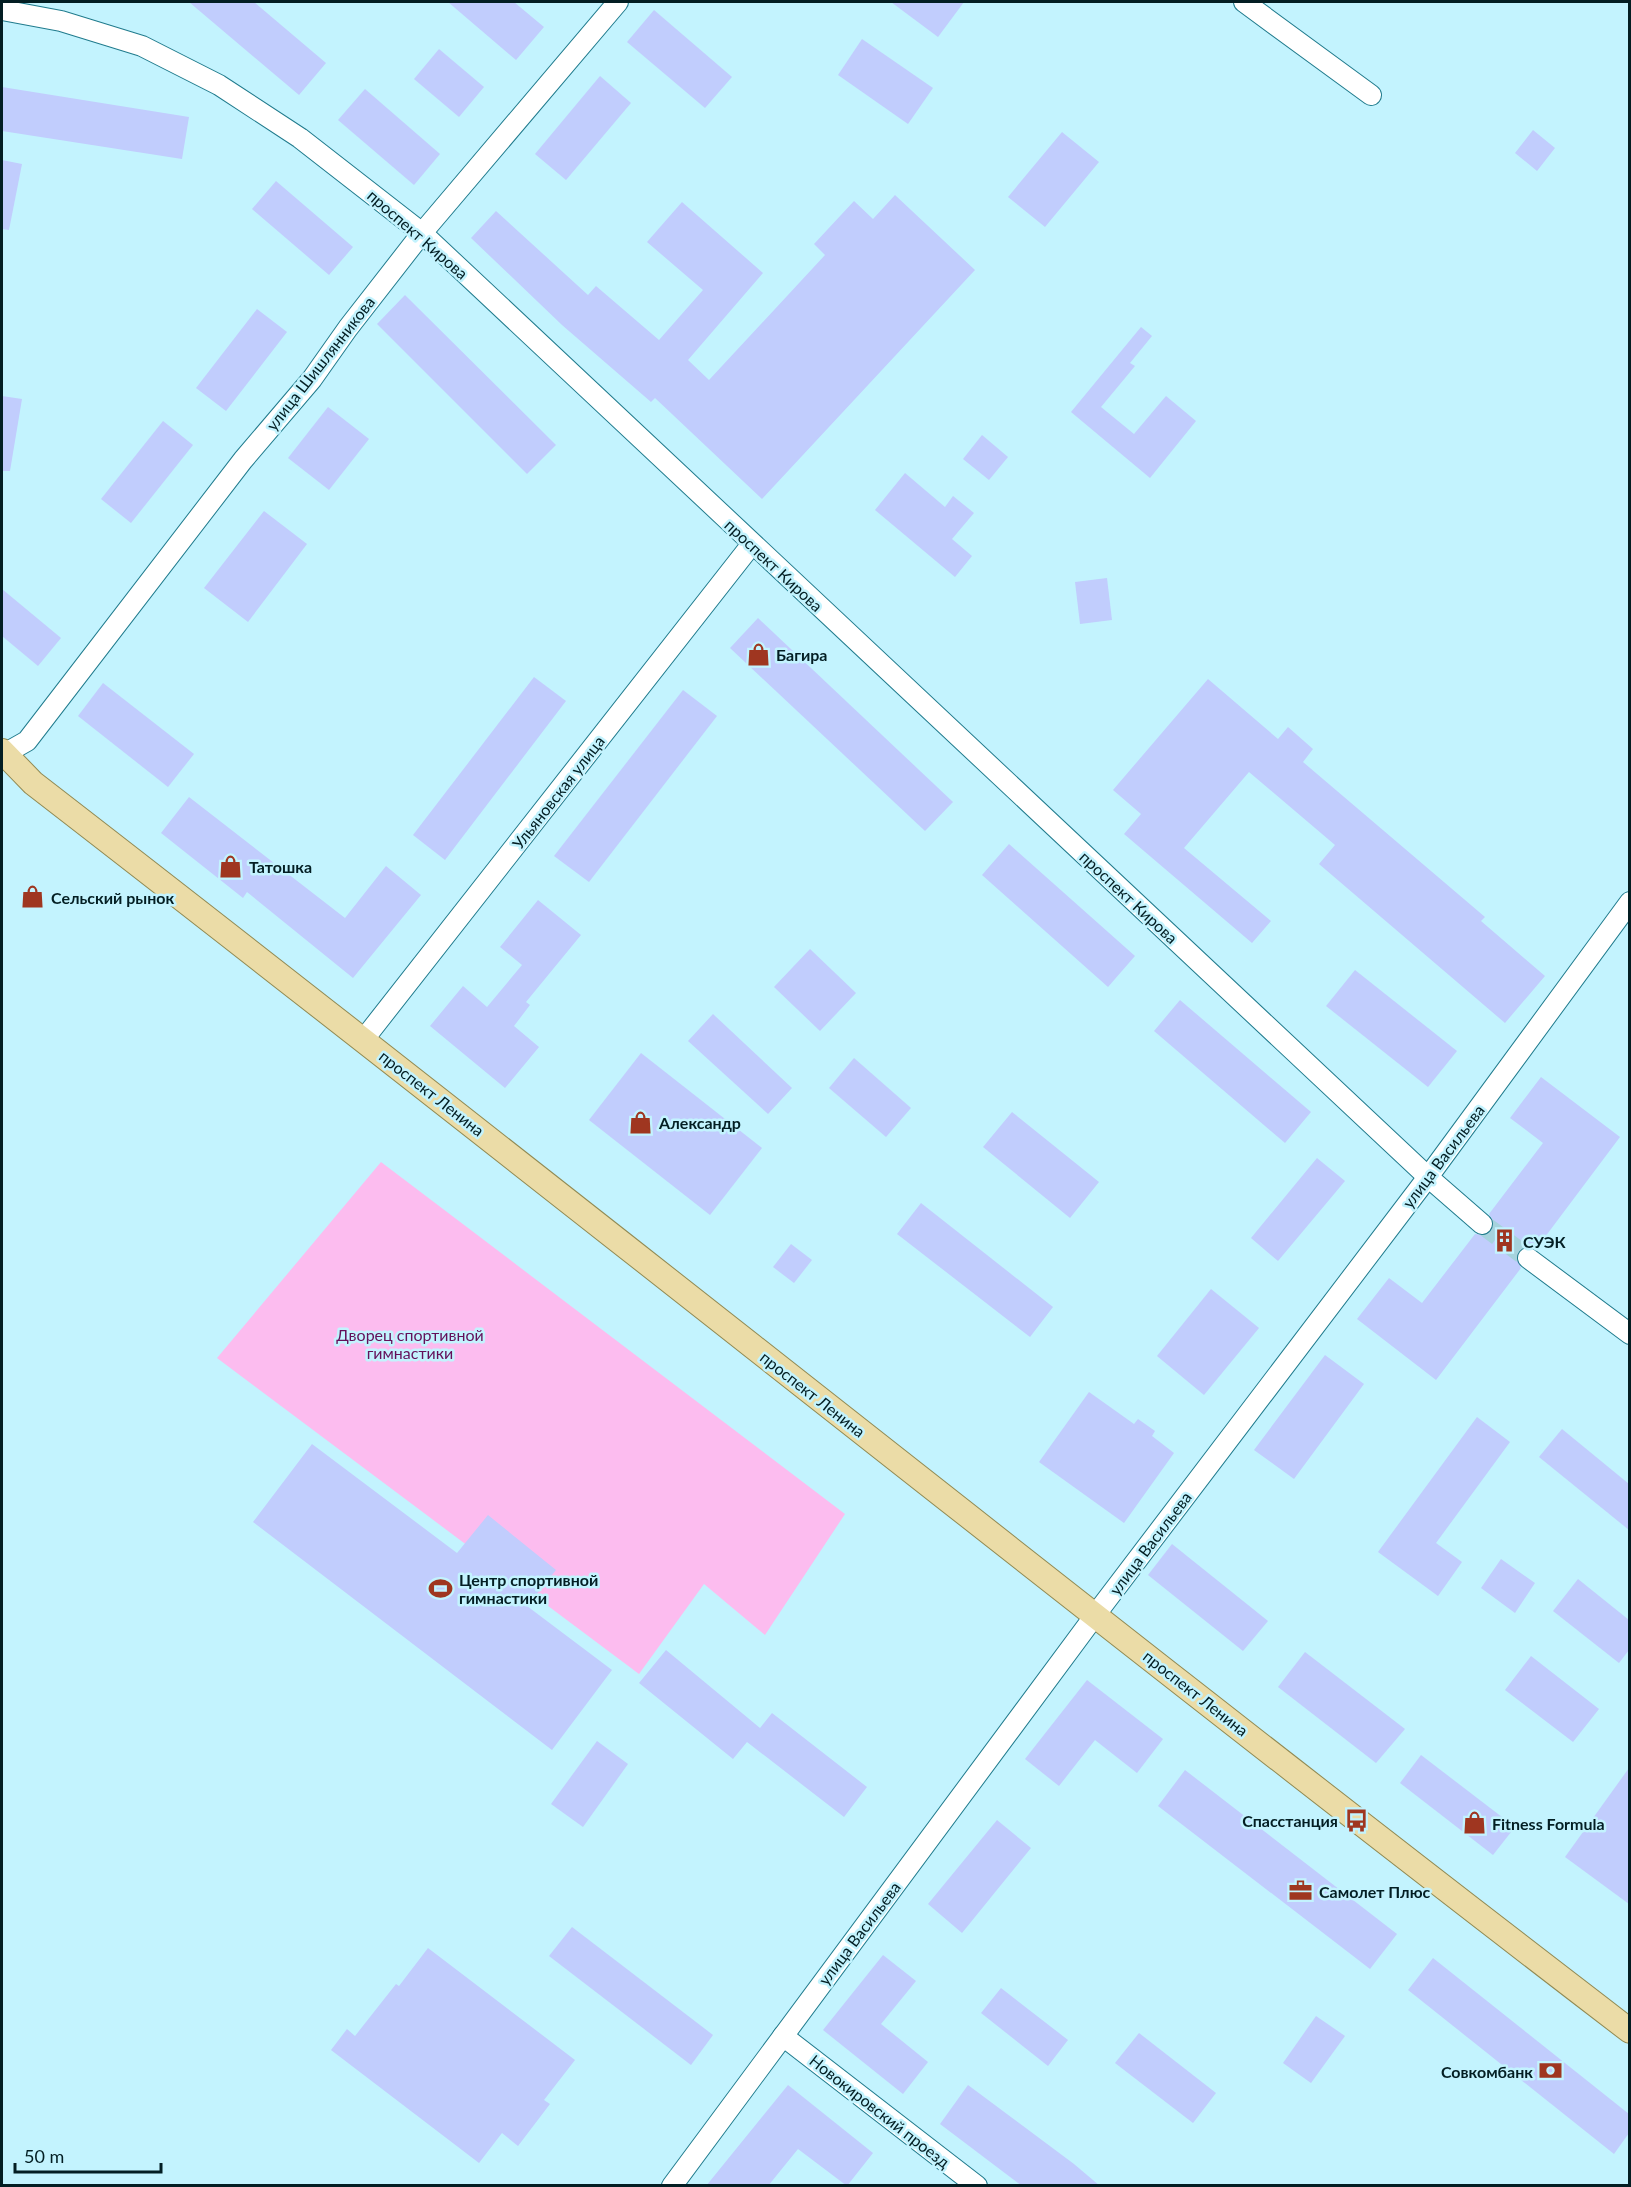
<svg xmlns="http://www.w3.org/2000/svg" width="1631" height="2187" font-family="Lato,sans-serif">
<rect width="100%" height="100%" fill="#c3f3fe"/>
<path fill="#fcbcef" d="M381 1162 845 1514 765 1635 704 1584 639 1674 217 1358Z"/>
<g fill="#c1cdfd">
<path d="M189 2H254L326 63 299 95Z"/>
<path d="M448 2H514L544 27 516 60Z"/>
<path d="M891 2H964L938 37Z"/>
<path d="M654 10 732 77 705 108 627 42Z"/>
<path d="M862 39 933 88 908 124 838 75Z"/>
<path d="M439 49 484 87 459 117 414 79Z"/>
<path d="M600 76 631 103 566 180 535 154Z"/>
<path d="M2 87 189 117 182 159 2 131Z"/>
<path d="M365 89 440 154 414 185 338 120Z"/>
<path d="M1533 130 1555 148 1537 171 1515 153Z"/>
<path d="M1062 132 1099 162 1045 227 1008 197Z"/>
<path d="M2 160 22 164 9 230 2 229Z"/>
<path d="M276 181 353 247 329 275 252 209Z"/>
<path d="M895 195 975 270 762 499 655 398 651 402 562 325 471 238 496 211 588 295 596 286 659 340 703 290 647 242 682 202 763 273 688 360 709 380 825 255 814 244 854 201 873 219Z"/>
<path d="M405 295 556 445 527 474 377 324Z"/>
<path d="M257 309 287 332 226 411 196 388Z"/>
<path d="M1141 327 1152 336 1130 363 1135 366 1101 407 1134 434 1166 396 1196 421 1150 478 1071 412Z"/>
<path d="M2 396 22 399 10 471H2Z"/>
<path d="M328 407 369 439 329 490 288 458Z"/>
<path d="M163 421 193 445 131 523 101 499Z"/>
<path d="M982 435 1008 457 989 480 963 459Z"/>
<path d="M905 473 945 507 953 496 974 513 952 539 972 556 955 577 875 510Z"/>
<path d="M264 511 307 544 248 622 204 588Z"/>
<path d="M1107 578 1112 620 1080 624 1075 582Z"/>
<path d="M2 589 61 638 38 666 2 636Z"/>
<path d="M758 618 953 802 925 831 730 648Z"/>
<path d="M534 677 566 701 445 860 413 835Z"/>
<path d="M1208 679 1278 739 1288 727 1313 749 1303 762 1485 917 1481 921 1545 976 1505 1023 1319 864 1335 845 1249 772 1184 848 1271 921 1252 943 1124 834 1141 814 1113 790Z"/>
<path d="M103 683 194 754 168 787 78 716Z"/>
<path d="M683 690 717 716 589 882 554 856Z"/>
<path d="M189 797 345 918 386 866 421 895 353 978 247 892 243 898 161 833Z"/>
<path d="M1009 844 1135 956 1108 987 982 875Z"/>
<path d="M538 900 581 935 526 1002 530 1005 514 1026 539 1047 505 1088 430 1026 463 986 487 1007 522 965 500 947Z"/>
<path d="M810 949 856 993 820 1031 774 987Z"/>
<path d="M1355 970 1457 1051 1428 1087 1326 1006Z"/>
<path d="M1180 1000 1311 1112 1285 1143 1154 1031Z"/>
<path d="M713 1014 792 1088 768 1114 688 1041Z"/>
<path d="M641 1053 762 1148 710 1215 589 1120Z"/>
<path d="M854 1058 911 1108 886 1137 829 1088Z"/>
<path d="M1541 1077 1620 1137 1536 1249 1529 1246 1519 1250 1516 1257 1521 1268 1436 1380 1357 1319 1389 1278 1422 1303 1475 1234 1485 1235 1491 1231 1493 1221 1489 1214 1543 1143 1510 1118Z"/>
<path d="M1012 1112 1099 1182 1070 1218 983 1147Z"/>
<path d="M1317 1158 1345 1181 1278 1261 1251 1238Z"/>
<path d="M921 1203 1053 1307 1030 1337 897 1234Z"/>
<path d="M791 1244 812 1260 794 1283 773 1267Z"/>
<path d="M1211 1289 1259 1328 1204 1395 1157 1356Z"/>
<path d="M1325 1355 1364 1384 1294 1479 1254 1450Z"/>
<path d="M1089 1392 1134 1424 1138 1419 1155 1431 1152 1436 1174 1453 1124 1523 1039 1462Z"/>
<path d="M1477 1417 1510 1442 1436 1543 1462 1562 1438 1596 1378 1552Z"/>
<path d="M1562 1429 1629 1484V1530L1539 1457Z"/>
<path d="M312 1444 457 1553 488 1515 556 1570 527 1606 612 1670 552 1750 253 1522Z"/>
<path d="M1172 1544 1268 1621 1243 1651 1148 1575Z"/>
<path d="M1501 1559 1535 1583 1515 1613 1481 1588Z"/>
<path d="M1578 1579 1629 1620V1650L1619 1663 1553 1611Z"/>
<path d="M666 1650 760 1728 772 1713 867 1787 844 1817 747 1742 733 1759 639 1683Z"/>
<path d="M1305 1652 1405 1729 1376 1763 1278 1687Z"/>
<path d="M1531 1656 1599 1709 1573 1742 1505 1690Z"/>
<path d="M1087 1680 1163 1739 1137 1773 1095 1740 1059 1786 1025 1759Z"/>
<path d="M597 1741 628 1764 583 1827 551 1804Z"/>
<path d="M1421 1755 1515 1827 1493 1855 1400 1783Z"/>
<path d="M1629 1768V1904L1565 1857Z"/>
<path d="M1185 1770 1397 1934 1370 1969 1158 1806Z"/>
<path d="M997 1820 1031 1848 962 1933 928 1904Z"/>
<path d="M572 1927 713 2035 691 2065 549 1956Z"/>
<path d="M428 1948 575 2060 544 2100 550 2104 518 2146 502 2133 479 2163 331 2050 347 2029 355 2036 396 1984 399 1986Z"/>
<path d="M883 1955 916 1981 881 2024 928 2062 903 2094 823 2030Z"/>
<path d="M1433 1958 1629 2114V2133L1614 2154 1408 1990Z"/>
<path d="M1001 1988 1068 2040 1048 2066 981 2013Z"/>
<path d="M1316 2016 1345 2036 1311 2083 1283 2063Z"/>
<path d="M1139 2033 1216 2093 1193 2123 1115 2063Z"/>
<path d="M788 2085 873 2153 847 2186 798 2149 768 2186H706Z"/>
<path d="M968 2085 1074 2164 1100 2186H1022L940 2124Z"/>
</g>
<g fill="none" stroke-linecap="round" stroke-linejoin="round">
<path stroke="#a6d3dd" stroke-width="20" stroke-dasharray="20 10" stroke-linecap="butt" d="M1482 1224 1528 1258"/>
<defs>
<g id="minor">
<path d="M1244 2 1371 95"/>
<path d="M2 10 61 21 142 46 219 85 300 138 422 233 1428 1177 1482 1224"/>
<path d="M4 754 27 741 243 460 312 379 348 328 422 233 618 2"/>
<path d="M364 1039 752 544"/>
<path d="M1528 1258 1630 1334"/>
<path d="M783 2036 977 2186"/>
<path d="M672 2186 1096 1614 1428 1177 1630 902"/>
</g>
<path id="major" d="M2 751 33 783C567 1196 1094 1620 1630 2031"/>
</defs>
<use href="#minor" stroke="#207b8d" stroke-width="22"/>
<use href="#major" stroke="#918a53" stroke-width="26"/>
<use href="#minor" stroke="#fff" stroke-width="20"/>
<use href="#major" stroke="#ebdca7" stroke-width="24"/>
</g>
<defs>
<symbol id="shop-bare" viewBox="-9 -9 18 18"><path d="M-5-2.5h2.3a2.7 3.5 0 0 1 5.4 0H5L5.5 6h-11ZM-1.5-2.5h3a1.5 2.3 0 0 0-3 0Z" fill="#9f3620" stroke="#c3f3fe" stroke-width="2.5" paint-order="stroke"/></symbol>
<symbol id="building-bare" viewBox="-9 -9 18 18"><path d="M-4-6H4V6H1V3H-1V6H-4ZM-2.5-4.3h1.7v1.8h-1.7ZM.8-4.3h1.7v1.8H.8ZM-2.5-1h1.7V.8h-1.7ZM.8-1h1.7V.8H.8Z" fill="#9f3620" stroke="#c3f3fe" stroke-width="2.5" paint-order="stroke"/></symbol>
<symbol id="stadium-bare" viewBox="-9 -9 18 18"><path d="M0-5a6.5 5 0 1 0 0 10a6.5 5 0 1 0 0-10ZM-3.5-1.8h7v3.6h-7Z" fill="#9f3620" stroke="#c3f3fe" stroke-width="2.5" paint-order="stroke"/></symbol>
<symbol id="bus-bare" viewBox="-9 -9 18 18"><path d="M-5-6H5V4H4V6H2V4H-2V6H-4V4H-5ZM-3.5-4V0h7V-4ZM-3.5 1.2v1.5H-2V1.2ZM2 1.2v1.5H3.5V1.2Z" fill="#9f3620" stroke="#c3f3fe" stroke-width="2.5" paint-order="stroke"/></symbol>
<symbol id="office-bare" viewBox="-9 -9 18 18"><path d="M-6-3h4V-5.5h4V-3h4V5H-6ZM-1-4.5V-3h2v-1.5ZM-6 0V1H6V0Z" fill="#9f3620" stroke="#c3f3fe" stroke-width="2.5" paint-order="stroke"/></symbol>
<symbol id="bank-bare" viewBox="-9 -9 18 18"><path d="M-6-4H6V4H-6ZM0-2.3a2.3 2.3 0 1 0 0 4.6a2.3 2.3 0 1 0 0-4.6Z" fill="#9f3620" stroke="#c3f3fe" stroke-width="2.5" paint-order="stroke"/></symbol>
</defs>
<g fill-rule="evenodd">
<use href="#shop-bare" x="742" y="638" width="33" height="33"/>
<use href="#shop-bare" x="214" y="850" width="33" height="33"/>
<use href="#shop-bare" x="16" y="880" width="33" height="33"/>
<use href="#shop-bare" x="624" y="1106" width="33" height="33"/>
<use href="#building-bare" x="1488" y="1224" width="33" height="33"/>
<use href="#stadium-bare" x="424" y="1572" width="33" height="33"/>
<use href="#bus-bare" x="1340" y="1804" width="33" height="33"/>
<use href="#shop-bare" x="1458" y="1806" width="33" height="33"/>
<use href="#office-bare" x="1284" y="1874" width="33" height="33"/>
<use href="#bank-bare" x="1534" y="2054" width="33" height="33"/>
</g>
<g text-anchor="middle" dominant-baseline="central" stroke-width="5" stroke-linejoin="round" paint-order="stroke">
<g font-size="16" fill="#031e23" stroke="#c3f3fe">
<text transform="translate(418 234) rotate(41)">проспект Кирова</text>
<text transform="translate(320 363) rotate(-52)">улица Шишлянникова</text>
<text transform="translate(774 565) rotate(43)">проспект Кирова</text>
<text transform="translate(558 792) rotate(-52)">Ульяновская улица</text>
<text transform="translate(1129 897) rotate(43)">проспект Кирова</text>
<text transform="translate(432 1093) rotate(38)">проспект Ленина</text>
<text transform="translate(1443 1156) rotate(-53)">улица Васильева</text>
<text transform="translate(813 1394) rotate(38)">проспект Ленина</text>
<text transform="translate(1150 1543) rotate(-53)">улица Васильева</text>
<text transform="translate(1196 1693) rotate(38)">проспект Ленина</text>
<text transform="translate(859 1933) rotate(-53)">улица Васильева</text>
<text transform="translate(880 2111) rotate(38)">Новокировский проезд</text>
</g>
<g font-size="16" font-weight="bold" fill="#031e23" stroke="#c3f3fe" text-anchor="start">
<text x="776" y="654">Багира</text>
<text x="249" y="866">Татошка</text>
<text x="51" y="897">Сельский рынок</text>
<text x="659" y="1122">Александр</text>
<text x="1523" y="1241">СУЭК</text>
<text x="459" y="1579">Центр спортивной<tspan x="459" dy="18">гимнастики</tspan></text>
<text x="1338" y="1820" text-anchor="end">Спасстанция</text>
<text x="1492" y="1823">Fitness Formula</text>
<text x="1319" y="1891">Самолет Плюс</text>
<text x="1533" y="2071" text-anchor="end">Совкомбанк</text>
</g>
<g font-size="16" fill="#64105a" stroke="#c3f3fe">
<text x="410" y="1334">Дворец спортивной<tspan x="410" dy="18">гимнастики</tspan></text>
</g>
</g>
<rect width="1631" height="2187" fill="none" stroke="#031e23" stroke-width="6"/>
<path d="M15 2163v9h146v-9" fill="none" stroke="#031e23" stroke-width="3"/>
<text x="24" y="2163" font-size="18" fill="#031e23" stroke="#c3f3fe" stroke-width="4.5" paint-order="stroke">50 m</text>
</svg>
